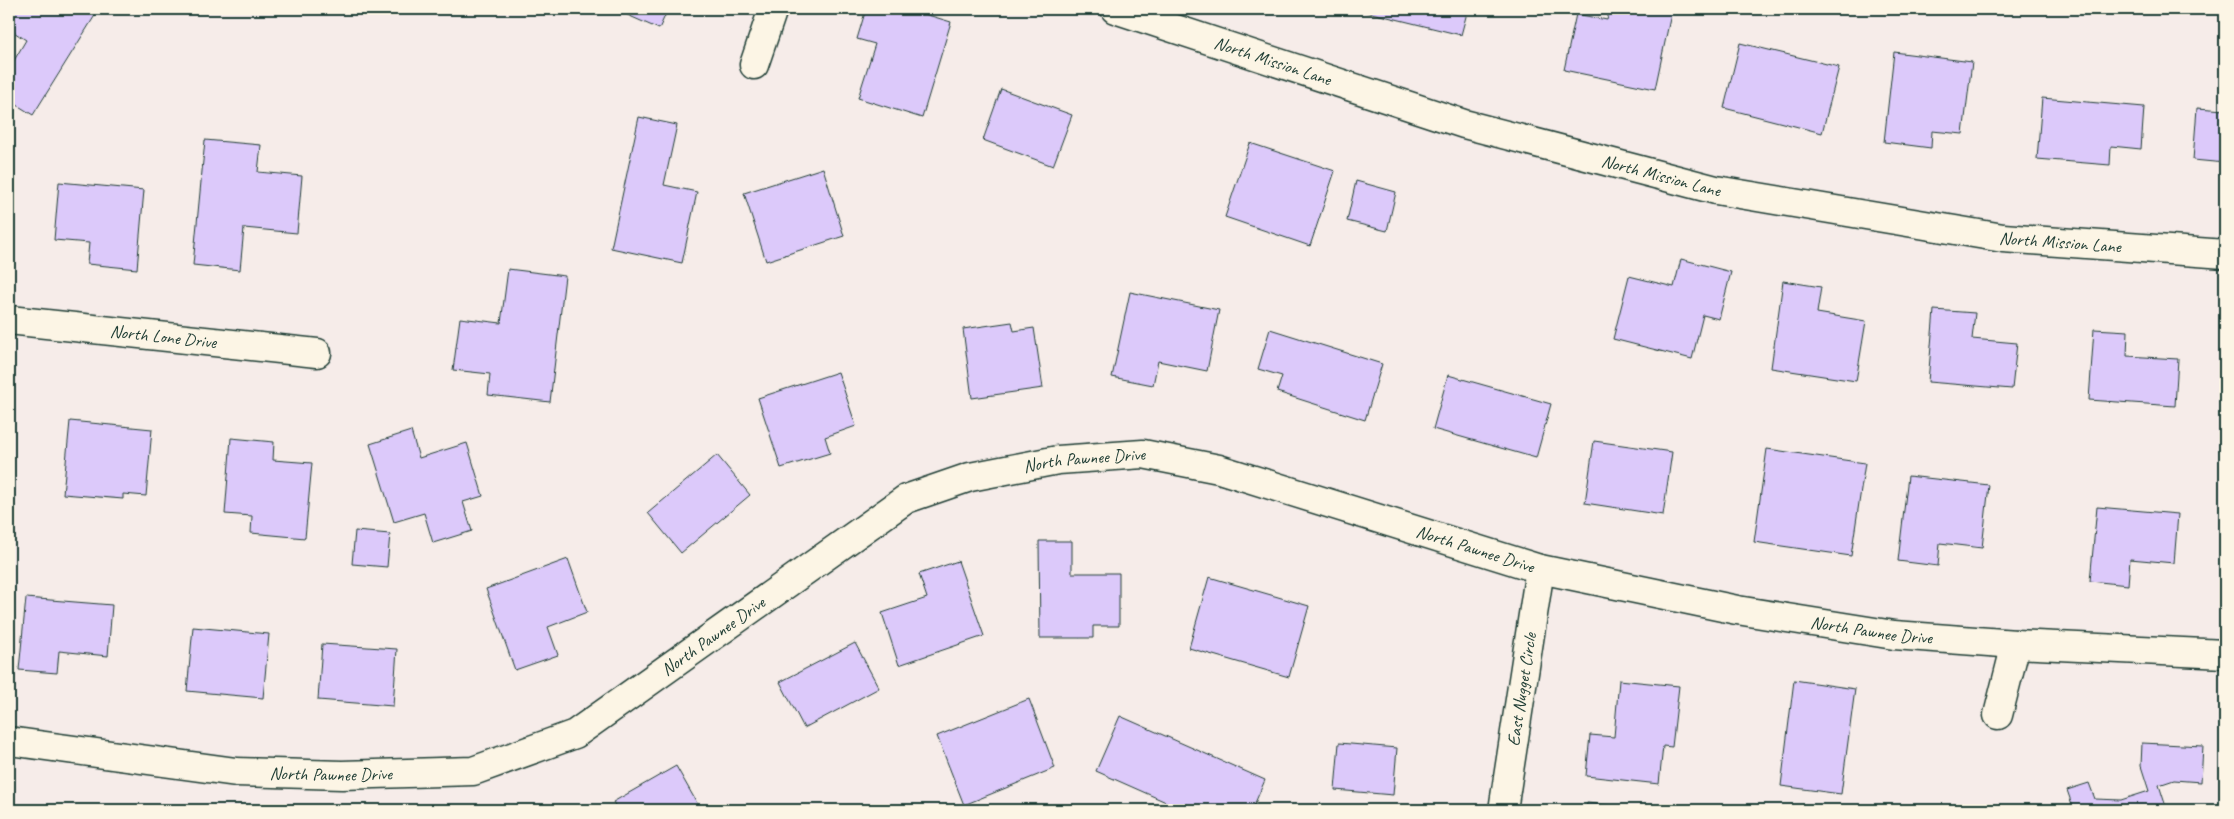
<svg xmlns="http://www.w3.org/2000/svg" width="2234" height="819" font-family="Caveat,sans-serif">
<rect width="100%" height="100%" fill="#f6ece9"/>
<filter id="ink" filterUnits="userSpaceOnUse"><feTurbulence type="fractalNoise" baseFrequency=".02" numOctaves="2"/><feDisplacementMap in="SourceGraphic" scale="10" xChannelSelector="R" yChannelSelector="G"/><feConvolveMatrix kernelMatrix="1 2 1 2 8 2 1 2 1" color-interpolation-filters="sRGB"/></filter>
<g filter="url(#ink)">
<g fill="#dcc9fa" stroke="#1f3d34">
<path d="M14 9H99L33 115 9 100V69L26 40 9 29V17Z"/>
<path d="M614 9H668L659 29Z"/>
<path d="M866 9H908L951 22 922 118 858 98 875 44 857 39Z"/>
<path d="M1355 9H1468L1461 35Z"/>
<path d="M1610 9H1672L1655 89 1564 70 1576 14 1607 20Z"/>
<path d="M1740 43 1839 67 1822 133 1724 108Z"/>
<path d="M1894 52 1972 62 1963 134 1932 131 1931 148 1884 142Z"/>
<path d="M1001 89 1072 115 1053 166 983 140Z"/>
<path d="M2042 98 2144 107 2141 149 2111 146 2110 165 2037 159Z"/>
<path d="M2197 108 2225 110V163L2193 160Z"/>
<path d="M639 117 677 125 664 185 697 192 682 263 611 248Z"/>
<path d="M205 140 261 145 258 172 302 176 297 233 244 228 240 270 193 265Z"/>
<path d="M1250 143 1335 171 1310 246 1225 217Z"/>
<path d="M823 168 844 236 766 261 744 193Z"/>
<path d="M1356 181 1396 192 1387 231 1347 221Z"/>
<path d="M59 182 144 190 137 269 87 264 89 243 54 240Z"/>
<path d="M1681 259 1731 272 1719 319 1703 315 1692 359 1613 339 1629 276 1674 287Z"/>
<path d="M508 269 565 276 550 402 488 395 490 374 453 370 460 318 501 323Z"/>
<path d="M1783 281 1821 287 1817 313 1866 321 1856 381 1771 368Z"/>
<path d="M1130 292 1219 310 1207 371 1158 361 1153 385 1112 377Z"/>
<path d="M1934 310 1975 313 1972 339 2017 343 2012 389 1928 382Z"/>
<path d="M1012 322 1014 331 1034 328 1043 388 972 398 963 329Z"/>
<path d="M1270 329 1382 364 1365 420 1277 392 1282 376 1258 369Z"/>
<path d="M2094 329 2128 331 2127 356 2178 359 2175 406 2089 400Z"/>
<path d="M838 372 856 426 825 437 830 453 781 468 758 398Z"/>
<path d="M1448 375 1551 404 1536 458 1433 429Z"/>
<path d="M70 421 152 429 146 496 123 494V499L63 494Z"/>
<path d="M411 431 419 458 467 443 483 496 463 502 472 531 433 543 424 513 394 522 370 444Z"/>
<path d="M231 438 274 442 273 460 312 463 305 538 251 533 252 516 225 514Z"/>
<path d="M1594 441 1672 452 1663 515 1585 503Z"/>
<path d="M1767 449 1865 463 1851 556 1754 542Z"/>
<path d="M717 455 750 495 681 553 648 513Z"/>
<path d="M1908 476 1989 485 1982 548 1940 543 1938 566 1898 561Z"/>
<path d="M2097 507 2178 514 2174 563 2130 559 2128 585 2090 581Z"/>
<path d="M355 531 390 534 387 567 352 564Z"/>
<path d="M1039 541H1072V573H1119V626H1093V638H1040Z"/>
<path d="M568 559 587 612 548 627 558 655 515 670 486 589Z"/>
<path d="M958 561 984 636 899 665 882 613 927 598 919 574Z"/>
<path d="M1209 577 1309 606 1289 677 1189 648Z"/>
<path d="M26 598 112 605 108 656 59 651 57 673 19 670Z"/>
<path d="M193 627 269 634 263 698 187 691Z"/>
<path d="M855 643 879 688 804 728 780 682Z"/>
<path d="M322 644 397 649 393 706 318 700Z"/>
<path d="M1619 680 1679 686 1672 747 1663 746 1659 784 1586 776 1590 735 1614 737Z"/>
<path d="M1794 680 1855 689 1841 794 1781 786Z"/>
<path d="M1029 699 1055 768 964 805 937 736Z"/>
<path d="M1120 716 1265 780 1252 810H1184L1096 771Z"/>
<path d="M1339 743 1397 748 1393 795 1335 790Z"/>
<path d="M2142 743 2203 746 2201 782 2174 780 2159 785 2167 810H2074L2067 790 2089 783 2095 799 2121 800 2149 791 2141 766Z"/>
<path d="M676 766 701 810H618L613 802Z"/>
<path d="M1587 803 1653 810H1586Z"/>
</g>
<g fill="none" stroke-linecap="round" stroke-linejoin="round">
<defs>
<g id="minor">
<path id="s1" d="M1115 9 1464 124 1716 190 2003 238 2225 254"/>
<path d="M754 65 773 9"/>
<path id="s2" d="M9 320 317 353"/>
<path d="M1998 715 2016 644"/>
<path id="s3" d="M9 741 236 772 342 775 473 771 575 734 906 499 970 477 1058 460 1143 454 1219 469 1540 569 1737 610 1894 635 2016 644 2225 654"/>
<path id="s4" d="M1503 810 1540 569"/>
</g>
</defs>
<use href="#minor" stroke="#1f3d34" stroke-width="31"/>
<use href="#minor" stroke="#fcf5e5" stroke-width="28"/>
</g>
</g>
<g text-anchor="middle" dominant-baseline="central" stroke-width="4" stroke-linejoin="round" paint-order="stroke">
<g font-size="18" fill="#1f3d34" stroke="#fcf5e5">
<text stroke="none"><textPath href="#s1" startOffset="166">North Mission Lane</textPath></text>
<text stroke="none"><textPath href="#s1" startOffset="571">North Mission Lane</textPath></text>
<text stroke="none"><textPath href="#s1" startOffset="976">North Mission Lane</textPath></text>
<text stroke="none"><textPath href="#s2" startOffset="155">North Lone Drive</textPath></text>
<text stroke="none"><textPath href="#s3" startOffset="1164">North Pawnee Drive</textPath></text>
<text stroke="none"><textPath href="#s3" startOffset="1569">North Pawnee Drive</textPath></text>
<text stroke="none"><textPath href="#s3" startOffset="1974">North Pawnee Drive</textPath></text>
<text stroke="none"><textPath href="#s3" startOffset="744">North Pawnee Drive</textPath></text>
<text stroke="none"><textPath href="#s4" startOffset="122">East Nugget Circle</textPath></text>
<text stroke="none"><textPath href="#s3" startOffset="324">North Pawnee Drive</textPath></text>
</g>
</g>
<rect width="2234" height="819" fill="none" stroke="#fcf5e5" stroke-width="30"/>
<rect x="15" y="15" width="2204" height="789" fill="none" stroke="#1f3d34" stroke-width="2" filter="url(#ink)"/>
</svg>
